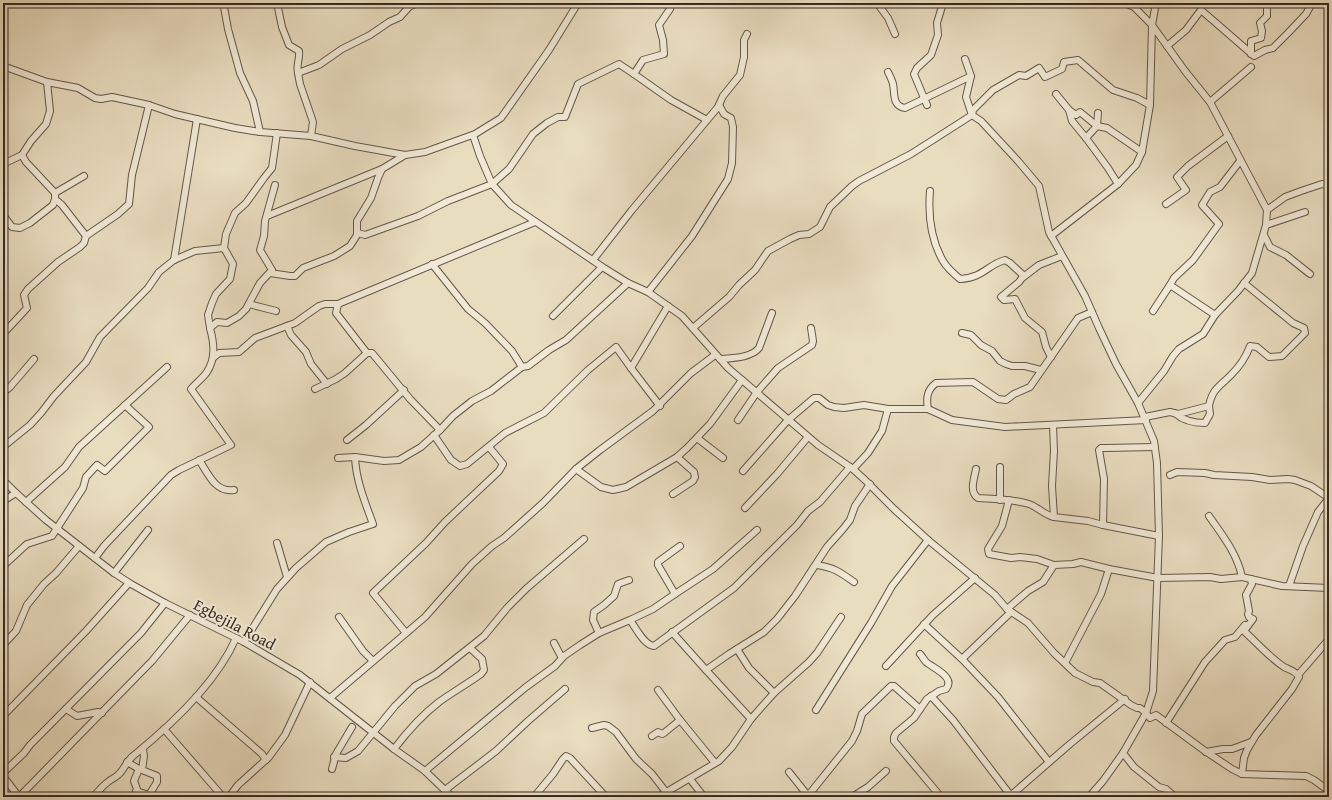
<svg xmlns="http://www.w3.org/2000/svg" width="1332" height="800" font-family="'Gentium Book Plus',serif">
<rect width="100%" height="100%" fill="#e9ddc0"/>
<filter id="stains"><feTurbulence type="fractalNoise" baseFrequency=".005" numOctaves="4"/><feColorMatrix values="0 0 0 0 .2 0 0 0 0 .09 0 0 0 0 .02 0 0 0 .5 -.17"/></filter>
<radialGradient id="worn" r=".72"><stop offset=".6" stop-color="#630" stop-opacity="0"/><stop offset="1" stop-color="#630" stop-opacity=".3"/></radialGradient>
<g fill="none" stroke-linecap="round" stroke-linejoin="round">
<defs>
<g id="minor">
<path d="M226 3 224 7 228 29 240 73 253 101 260 132"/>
<path d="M277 3 282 27 289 45 299 51C300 60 296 64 298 73"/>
<path d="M877 3 888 18 895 34"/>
<path d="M1167 46 1186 30 1201 10 1254 56 1265 50 1273 48 1288 33 1306 14 1312 3"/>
<path d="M1251 54V41L1261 38 1262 31 1260 23 1267 16V3"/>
<path d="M965 59 971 76 966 97 972 115"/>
<path d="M3 66 47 82 78 88 95 98 101 99 112 97 149 105 175 114 235 128 260 132 311 136 355 146 405 155 425 152 475 134 501 118 549 50 578 3"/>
<path d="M888 72C890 76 892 80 893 84 895 94 892 106 905 108L971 76"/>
<path d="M634 74 671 100 707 120"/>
<path d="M1056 94 1069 110 1076 115 1080 112 1097 126 1107 128 1142 152"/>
<path d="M1210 102 1251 67"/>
<path d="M927 105 914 74 917 68 931 55 938 35 937 23 943 3"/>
<path d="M1069 110 1072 121 1086 138"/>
<path d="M1098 113 1097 126 1086 138 1108 168 1118 184"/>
<path d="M972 115 973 110 993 90 1019 75 1026 76 1039 68 1045 77 1062 69 1064 62 1078 60 1113 90 1137 98 1150 105"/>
<path d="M473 135 480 156 492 184 511 205 604 268 628 283 648 292 682 316 728 368 818 445 853 469 865 480 894 509 928 540 995 595 1007 609 1028 623 1054 653 1075 673 1093 682 1100 683 1131 705 1137 708H1140L1146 713 1150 718 1156 715 1205 751 1232 769 1242 774 1306 776 1314 780 1329 791"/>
<path d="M311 136 313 122 300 84 298 73 319 65 342 49 370 35 389 22 400 17 409 7 417 3"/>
<path d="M22 155 26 162 55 193V199L62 205 86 236"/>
<path d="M3 164 22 155 31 141 46 124 50 111 47 82"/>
<path d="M930 191C928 215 931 240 943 261 947 268 954 274 960 279 983 278 987 265 1005 260L1010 263 1024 276"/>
<path d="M55 193 84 176"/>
<path d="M1166 204 1186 190 1177 177 1188 166 1228 136"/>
<path d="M1267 210 1285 197 1301 191 1322 184 1329 186"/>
<path d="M3 215 12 227 20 228 30 223 53 205 55 199"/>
<path d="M267 216 382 169"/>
<path d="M1266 225 1305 212"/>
<path d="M358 233 365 235 418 216 448 201 492 184 509 169 533 134 547 123 558 117H565L578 84 619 64 634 74 643 60 664 54 663 40 659 25 670 9 672 3"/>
<path d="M1264 235 1270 247 1286 255 1310 274"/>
<path d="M1051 236 1118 184 1136 165 1142 152 1150 105 1152 25 1134 7 1125 3"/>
<path d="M174 260 197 119"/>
<path d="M593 260 632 210 718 107 723 96 740 75 744 57V40L747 34"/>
<path d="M432 264 468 309 485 323 512 351 522 367"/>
<path d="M270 273 290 276H295L303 268 334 256 350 246 357 235V221L371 198 378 178 382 169 405 155"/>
<path d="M1170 285 1174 278 1193 260 1219 224 1202 205 1210 192 1220 187 1240 161"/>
<path d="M648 292 692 236 728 179 732 163 733 127 731 118 724 114 719 105"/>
<path d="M249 304 276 311"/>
<path d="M338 304 336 313 367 353"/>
<path d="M1153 311 1170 285 1215 315"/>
<path d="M553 316 602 267"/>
<path d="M287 326 291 335 306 352 311 364 327 384"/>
<path d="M210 328 208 315 212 303 216 294 230 279 233 264 224 248 226 234 235 213 246 203 264 178 272 168 277 133"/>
<path d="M693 328 729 297 739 285 755 270 768 251 790 239 799 235 809 234 820 227 830 207 852 186 859 181 911 154 972 115 981 121 1018 161 1039 186 1049 232 1085 296 1099 328 1116 364 1138 403 1154 441 1157 463 1159 536 1153 691 1146 713 1123 753 1134 767 1159 787 1166 789 1175 797"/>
<path d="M962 333 971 335 981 345 992 351 1000 361 1006 364 1012 366H1025L1041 370"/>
<path d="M3 334 27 308 24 295 28 289 58 262 80 247 84 243 86 236 118 214 129 204 132 175 149 105"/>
<path d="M1051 357 1046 347 1042 332 1025 318 1015 299 1004 300 1001 297 1019 282 1022 278 1039 265 1062 256"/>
<path d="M213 358 219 353 239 352 255 338 295 323 319 306 325 304H338L535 222"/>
<path d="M720 359C732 358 751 358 759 348L772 313"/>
<path d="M631 368 660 406"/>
<path d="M315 389 336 379 345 373 367 353H372L410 399 440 430"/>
<path d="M3 393 10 387 34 359"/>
<path d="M1138 403 1164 371 1173 356 1179 349 1203 334 1215 315 1238 291 1252 273 1266 225 1267 210 1210 102 1185 71 1152 25 1156 3"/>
<path d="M928 409C926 398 927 390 936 383L973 382 998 399 1006 400 1014 394 1030 387 1078 318 1092 312"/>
<path d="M1176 414C1184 421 1194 423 1205 423L1210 414 1209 406"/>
<path d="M1145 417 1170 412 1178 414 1209 406C1212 389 1220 386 1231 375 1240 366 1246 357 1250 346L1257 347 1269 357 1282 356 1305 333 1304 328 1293 323 1244 283"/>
<path d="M738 420 757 392 778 368 812 345 813 341 811 328"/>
<path d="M1053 425 1054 451 1052 486 1054 517 1088 521 1103 525 1159 536"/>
<path d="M434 435 451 460 460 466 467 464 505 433 544 413 588 370 616 347 631 368 668 306"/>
<path d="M697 438 723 458"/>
<path d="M347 440 366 425 404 390"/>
<path d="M3 447 30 425 41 413 54 396 86 362 100 337 148 288 159 272 174 260 195 251 224 248"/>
<path d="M338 458 355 457 384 461 399 460 421 447 440 430 453 416 472 401 491 391 522 367 528 366 549 350 566 340 628 283"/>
<path d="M199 460C208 473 215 493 234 490"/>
<path d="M576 469 601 487 613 490 626 487 677 457 687 448 710 424 742 380"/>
<path d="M853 469 868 453 882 431 888 409"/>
<path d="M976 469C974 479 969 492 978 498 995 499 1013 499 1029 504 1038 507 1044 515 1054 517"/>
<path d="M743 471 788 420 814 398H819L828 405 834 407 844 408 864 405 888 409H928L952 420 1005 427 1146 420"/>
<path d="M1170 475 1177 472 1205 473 1214 475 1252 477 1270 480 1288 479 1295 480 1311 486 1329 498 1318 512 1303 546 1289 586"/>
<path d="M3 480 16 493 46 520 114 573 131 584 165 603 244 642 300 675 394 749 425 771 452 797"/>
<path d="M673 494 693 481 695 477 694 472 677 457"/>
<path d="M1000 500V467"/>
<path d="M1009 500 1002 526 988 549 989 554 1011 558 1020 557 1037 559 1054 565"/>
<path d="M3 501 16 493"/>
<path d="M26 502 65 467 79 447 167 367"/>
<path d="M745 508 777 474 808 437"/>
<path d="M1209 516C1222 535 1237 553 1242 577L1282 586 1329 588"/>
<path d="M1103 525 1104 479 1099 450 1101 448H1105L1155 447"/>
<path d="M277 543 287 577"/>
<path d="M95 558 104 546 171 475 179 470 231 445 191 389C196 383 203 378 207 372 216 358 214 343 210 328L217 322 227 323 239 316 246 309 260 283 272 270 260 250 264 236 265 221 275 185"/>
<path d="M816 565C833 567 840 572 854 582"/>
<path d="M3 566 27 544 52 536 83 488 86 477 97 465 105 471 149 427 125 405"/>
<path d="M114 573 148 530"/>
<path d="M675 594 713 569 757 530"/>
<path d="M1007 609 1028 591 1043 582 1054 565 1073 564 1081 562 1109 569"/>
<path d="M339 617 363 651 373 661"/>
<path d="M630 620C636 628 644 645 654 646L734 588 797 525 808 511 820 502 850 467"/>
<path d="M924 624 962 659 998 697 1049 762"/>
<path d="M672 632 706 670"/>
<path d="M406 633 373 593 426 543 445 522 499 471 503 464 489 447"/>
<path d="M599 633 593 620 594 612 604 605 614 596 618 584 629 580"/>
<path d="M244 642 277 589 296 568 326 542 349 532 373 524C365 502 356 481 355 457"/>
<path d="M554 643 562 658"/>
<path d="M3 645 16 631 27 605 44 584 56 573 79 546"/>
<path d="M737 649 749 668 774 693"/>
<path d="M920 654C922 656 924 660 926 662 933 668 956 677 946 689L939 691 927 699 914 718 896 733 894 737V741L941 797"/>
<path d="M962 659 1011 612"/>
<path d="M1065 663 1101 594 1109 569 1158 578 1210 577 1221 579 1242 577"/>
<path d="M886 666 933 615 975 578"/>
<path d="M1298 675 1329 639"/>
<path d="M658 690 680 720"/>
<path d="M931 696 953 720 1011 796"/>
<path d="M196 697 262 754 266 760"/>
<path d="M330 698 425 617 472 564 492 546 504 538 543 503 576 469 600 450 653 411 691 373 715 355"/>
<path d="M66 709 77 716 98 712 102 713"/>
<path d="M816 710 871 623 892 586 928 540"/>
<path d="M3 716 86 631 129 583"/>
<path d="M751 719 774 693 809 662 817 653 841 617"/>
<path d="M1166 723 1205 662 1225 640 1235 637 1245 625"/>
<path d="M592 728 604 725 608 726 616 732 636 759 652 774 666 792"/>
<path d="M164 729 223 797"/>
<path d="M652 736 658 732 662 734 664 733 680 720 715 763"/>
<path d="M394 749C407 732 422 715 439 702 453 692 467 684 481 674L484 670 482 659 470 648"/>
<path d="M1206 752 1223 749H1232L1251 742"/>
<path d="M334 757 346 758 358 751 395 706 415 686 436 674 484 636 507 608 527 588 584 539"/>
<path d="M127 762 139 769 134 781 137 789 136 791 149 795 157 782V776L142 770 144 756 143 749"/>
<path d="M332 769 336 754 352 727"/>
<path d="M425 771 526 687 555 666 564 656 580 645 599 633 630 620 653 609 675 594 658 565V562L680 546"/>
<path d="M789 772 809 797"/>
<path d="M3 773 24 753 30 745 141 633 165 603"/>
<path d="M1242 774 1244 758 1247 750 1256 735 1292 689 1299 677C1296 671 1290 670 1284 667 1269 657 1257 643 1244 631L1253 619 1249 617 1248 614 1249 611 1246 595 1252 584 1251 579"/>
<path d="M3 776 16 793 22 797"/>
<path d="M690 779 704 797"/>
<path d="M445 790 496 751 528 721 565 689"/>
<path d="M19 797 152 661 190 615"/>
<path d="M93 797C98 792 102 786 108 782 111 779 115 778 118 775 124 770 126 762 133 756 170 726 217 682 236 638"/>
<path d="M229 797 238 785 269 757 285 735 310 682"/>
<path d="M534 797 553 774 563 759 566 756 570 758 606 797"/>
<path d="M658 797 719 761 732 747 751 719 706 670 729 654 764 632 777 619 795 596 827 547 843 529 850 520 855 506 870 484"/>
<path d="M807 797 852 741 857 731 862 714 891 686H894L920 709"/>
<path d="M852 797 868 787 886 771"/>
<path d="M1009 797 1070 744 1125 699"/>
<path d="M1089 797 1103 781 1123 753"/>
</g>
</defs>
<use href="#minor" stroke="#64574a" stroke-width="8"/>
<use href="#minor" stroke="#f1e9d6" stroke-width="6"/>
</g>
<g text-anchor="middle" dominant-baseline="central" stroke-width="4" stroke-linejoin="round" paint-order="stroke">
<g font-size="16" fill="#382a22" stroke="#f1e9d6">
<text transform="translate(235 624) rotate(28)">Egbejila Road</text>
</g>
</g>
<rect width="1332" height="800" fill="none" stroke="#e9ddc0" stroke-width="16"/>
<rect x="4" y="4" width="1324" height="792" fill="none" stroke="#382a22" stroke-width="2"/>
<rect x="8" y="8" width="1316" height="784" fill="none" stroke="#382a22"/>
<rect width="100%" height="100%" filter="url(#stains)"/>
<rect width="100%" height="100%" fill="url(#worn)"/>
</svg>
